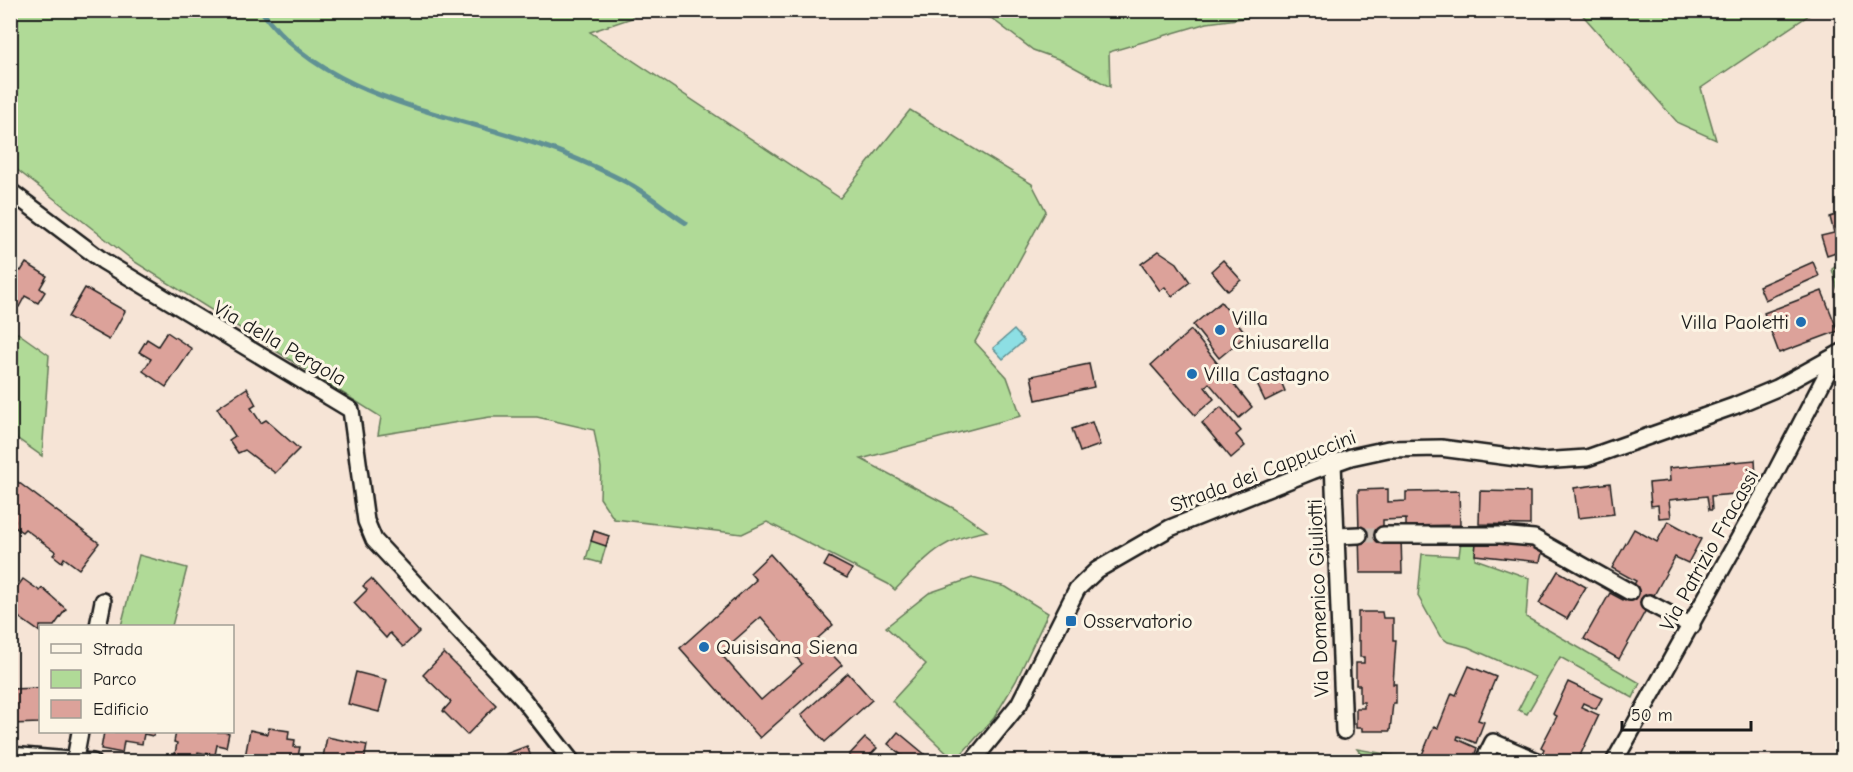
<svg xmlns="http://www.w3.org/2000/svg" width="1853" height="772" font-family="'Comic Neue',sans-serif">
<rect width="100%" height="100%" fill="#f6e4d6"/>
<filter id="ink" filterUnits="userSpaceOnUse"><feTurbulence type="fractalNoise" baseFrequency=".0167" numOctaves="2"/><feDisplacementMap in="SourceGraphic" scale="12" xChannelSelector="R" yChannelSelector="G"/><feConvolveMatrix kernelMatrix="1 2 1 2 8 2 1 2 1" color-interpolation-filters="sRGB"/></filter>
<g filter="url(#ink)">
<g fill="#b0da97" stroke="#667b5a" stroke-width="1.5">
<path d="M10 11H633L632 18 590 32 840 198 910 110 1032 184 1046 211 975 342 1007 377 1021 416 861 459 955 509 987 531C938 540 928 556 895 590L888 584 767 522 742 534 614 519 600 498 601 468 594 430 537 417H490L378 435 381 417 135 262 11 165Z"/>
<path d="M957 11 1299 10V11L1207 23 1109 52 1110 87 1061 60 1033 50 991 18Z"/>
<path d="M1579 11H1815L1701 88 1716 140 1678 123Z"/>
<path d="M1842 262V305L1832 269Z"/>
<path d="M18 333 49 355 42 456 11 434V334Z"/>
<path d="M594 531 609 536 601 563 586 559Z"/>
<path d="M1461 541 1476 542 1475 559 1529 578 1526 617 1640 683 1633 698 1560 657 1527 714 1518 710 1535 677 1468 647 1448 642 1440 636 1418 596 1422 554 1459 556Z"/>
<path d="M139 555 187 568 172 626H121Z"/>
<path d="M972 578 1006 587 1048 613 1016 681 994 718 955 761 892 701 926 664 886 627 929 593Z"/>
<path d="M1357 749 1397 756 1394 761H1366Z"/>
</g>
<path fill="#8ddfe4" stroke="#609194" stroke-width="1.5" d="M1014 330 1024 341 1003 359 993 348Z"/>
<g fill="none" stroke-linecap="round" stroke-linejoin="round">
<path stroke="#609194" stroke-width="5" d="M261 10C325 103 461 114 560 152 582 161 605 171 626 182 647 193 666 210 686 223"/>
</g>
<g fill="#dca29a" stroke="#1c1c1c" stroke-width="1.5" fill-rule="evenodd">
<path d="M1839 214 1842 224V250L1827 255 1821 236 1834 233 1830 217Z"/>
<path d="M1159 251 1177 263 1190 282 1172 296 1165 287 1160 291 1141 264Z"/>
<path d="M1223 260 1241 280 1228 291 1211 271Z"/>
<path d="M1813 262 1819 276 1765 300 1759 286Z"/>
<path d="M26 263 47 276 40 288 45 292 38 303 25 296 19 307 10 302V265L21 271Z"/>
<path d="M85 288 125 311 109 340 68 317Z"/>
<path d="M1822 291 1838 331 1779 353 1764 313Z"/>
<path d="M1221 302 1247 335 1219 358 1193 325Z"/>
<path d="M1191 330 1252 407 1239 418 1209 383 1205 387 1214 399 1195 415 1151 365Z"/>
<path d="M167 332 192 349 166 387 143 371 151 359 139 352 147 339 158 346Z"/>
<path d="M1089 364 1094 387 1036 400 1031 376Z"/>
<path d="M1277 372 1285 391 1265 401 1256 382Z"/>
<path d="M247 388 256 405 251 408 261 423 266 420 299 449 275 473 245 450 238 453 229 440 235 436 217 408Z"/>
<path d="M1221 407 1241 431 1236 435 1245 446 1231 458 1202 423Z"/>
<path d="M1092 422 1100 445 1080 452 1072 429Z"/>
<path d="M1755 460 1756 478 1748 493 1711 496 1712 510H1709L1707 496 1669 500 1671 517 1659 518 1658 505 1651 506 1649 483 1670 481 1669 468Z"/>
<path d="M10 476 99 543 79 569 64 558 62 562 53 555 56 552 25 529 22 532 12 525 15 521 10 518Z"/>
<path d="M1610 483 1614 514 1578 518 1574 488Z"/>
<path d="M1388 489V502L1406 501V492L1459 491 1460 525 1406 526V519L1383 520V538H1401L1402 573H1360L1358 490Z"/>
<path d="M1480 491 1530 492V525L1479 524Z"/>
<path d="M1668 521 1701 539 1688 563 1675 557 1619 659 1584 639 1610 593 1625 601 1636 581 1612 568 1634 529 1657 542Z"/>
<path d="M594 531 609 536 606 546 591 541Z"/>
<path d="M1476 542 1516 544 1543 549 1540 562 1475 555Z"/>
<path d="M770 554 833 625 811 644 818 651 824 646 842 665 760 738 680 648 756 580 750 573ZM761 617 802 664 761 700 720 653Z"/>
<path d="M829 557 852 569 847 578 824 566Z"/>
<path d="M1558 571 1586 587 1567 619 1539 603Z"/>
<path d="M23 579 40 591 42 588 66 609 54 626H40V632L10 611V597Z"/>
<path d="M371 579 419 632 403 647 390 633 386 638 354 603 367 590 363 586Z"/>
<path d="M1358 612H1382L1383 618H1393V640H1396L1393 684H1396V703H1393L1390 731H1362V728H1356V708H1364V702H1360V685H1356V663H1364V657H1360V641H1358Z"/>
<path d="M444 653 496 705 467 735 443 711 451 702 423 675Z"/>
<path d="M1469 666 1496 677 1478 720 1484 722 1476 743 1458 736 1457 739 1477 748 1472 762H1419L1434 726 1438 728 1452 693 1456 695Z"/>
<path d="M356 672 387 680 379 712 348 704Z"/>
<path d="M848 673 872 700 825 742 801 715Z"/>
<path d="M1568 682 1602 698 1596 709 1583 703 1581 707 1599 715 1577 762H1538L1544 749 1541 747 1557 716 1553 714Z"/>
<path d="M40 688V723L10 724V689Z"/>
<path d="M269 728 289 731 288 739 295 740 294 747H300L297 761 248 762V758L245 757 250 730 268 734Z"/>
<path d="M101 732H154L153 736 144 734 142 744 124 741 122 753 101 749 104 732Z"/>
<path d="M176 732H223L229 733 226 747 217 745 215 755 198 752 196 762H184L174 760 177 743 174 742Z"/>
<path d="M898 732 928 757 925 762H910L888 744Z"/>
<path d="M327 737 367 745 364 762H322Z"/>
<path d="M865 738 877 748 864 762H856L849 755Z"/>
<path d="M527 746 533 762H509L506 754Z"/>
</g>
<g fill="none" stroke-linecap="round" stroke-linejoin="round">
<path stroke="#cabcb1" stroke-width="15" stroke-dasharray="15 8" stroke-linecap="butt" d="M1359 535H1383"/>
<defs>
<g id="street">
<path d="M10 191 103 261 351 410 366 521 374 540 522 698 572 762"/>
<path d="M1333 463 1344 731"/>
<path d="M1383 535H1500L1534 538 1630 592"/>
<path d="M1337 536 1359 535"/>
<path d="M1649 603 1692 626"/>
<path d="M98 626 103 601"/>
<path d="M10 755 93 762"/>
<path d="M75 759 80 732"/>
<path d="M972 762 1019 704 1077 589 1097 570 1170 528 1312 471 1351 457 1388 449 1441 448 1540 461 1587 458 1734 406 1777 388 1842 352"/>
<path d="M1483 762 1493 742 1537 761"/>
<path d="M1614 762 1771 481 1836 356"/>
</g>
</defs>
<use href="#street" stroke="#1c1c1c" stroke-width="20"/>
<use href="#street" stroke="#fcf5e5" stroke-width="15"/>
</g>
</g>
<g fill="#1f6fb2" stroke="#fcf5e5" stroke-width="2">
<circle cx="1801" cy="322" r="6"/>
<circle cx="1220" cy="330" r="6"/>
<circle cx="1192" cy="374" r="6"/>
<rect x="1065" y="615" width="12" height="12" rx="3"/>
<circle cx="704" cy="647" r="6"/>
</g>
<g text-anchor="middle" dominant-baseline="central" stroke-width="6" stroke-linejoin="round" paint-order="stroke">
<g font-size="21" fill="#1c1c1c" stroke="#fcf5e5" text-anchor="start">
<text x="1232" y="318">Villa<tspan x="1232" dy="24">Chiusarella</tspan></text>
<text x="1789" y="322" text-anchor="end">Villa Paoletti</text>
<text x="1204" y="374">Villa Castagno</text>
<text x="1083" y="621">Osservatorio</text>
<text x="716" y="647">Quisisana Siena</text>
</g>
<g font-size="21" fill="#1c1c1c" stroke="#fcf5e5">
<text transform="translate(280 343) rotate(30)">Via della Pergola</text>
<text transform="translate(1263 471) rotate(-21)">Strada dei Cappuccini</text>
<text transform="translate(1709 550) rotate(-61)">Via Patrizio Fracassi</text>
<text transform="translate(1318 598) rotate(-92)">Via Domenico Giuliotti</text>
</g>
</g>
<rect width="1853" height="772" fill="none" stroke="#fcf5e5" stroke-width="36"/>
<rect x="18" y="18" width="1817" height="736" fill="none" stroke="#1c1c1c" stroke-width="2" filter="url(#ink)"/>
<rect x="39" y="625" width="195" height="108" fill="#fcf5e5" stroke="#a29e95" stroke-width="1.5"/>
<rect x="51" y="644" width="30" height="9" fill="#fcf5e5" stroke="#a29e95" stroke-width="1.5"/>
<text x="93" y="655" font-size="18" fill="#1c1c1c">Strada</text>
<rect x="51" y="670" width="30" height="18" fill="#b0da97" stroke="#a29e95" stroke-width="1.5"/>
<text x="93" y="685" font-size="18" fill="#1c1c1c">Parco</text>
<rect x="51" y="700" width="30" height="18" fill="#dca29a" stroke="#a29e95" stroke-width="1.5"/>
<text x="93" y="715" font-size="18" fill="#1c1c1c">Edificio</text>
<path d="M1622 721v9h129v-9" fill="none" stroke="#1c1c1c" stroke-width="3"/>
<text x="1631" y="721" font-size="18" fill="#1c1c1c" stroke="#fcf5e5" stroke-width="4.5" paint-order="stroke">50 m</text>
</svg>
